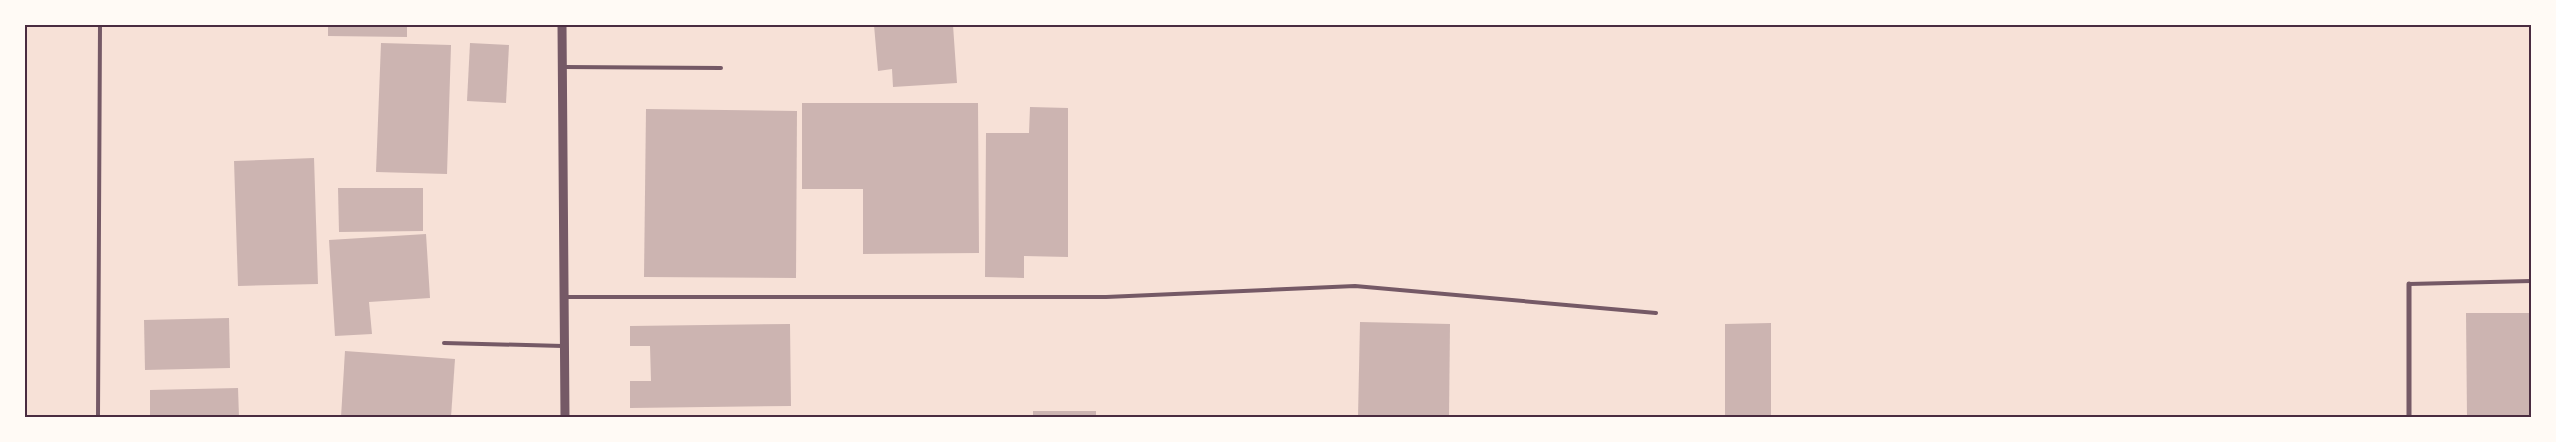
<svg xmlns="http://www.w3.org/2000/svg" width="2556" height="442" font-family="'Source Sans 3',sans-serif">
<rect width="100%" height="100%" fill="#f7e1d7"/>
<g fill="#ccb4b1">
<path d="M328 25H407V37L328 36Z"/>
<path d="M874 25H953L957 83 893 87 892 69 878 71Z"/>
<path d="M381 43 451 45 447 174 376 172Z"/>
<path d="M470 43 509 45 506 103 467 101Z"/>
<path d="M802 103H978L979 253 863 254V189H802Z"/>
<path d="M1030 107 1068 108V257L1024 256V278L985 277 986 133H1029Z"/>
<path d="M646 109 797 111 796 278 644 277Z"/>
<path d="M314 158 318 284 238 286 234 161Z"/>
<path d="M338 188H423V231L339 232Z"/>
<path d="M426 234 430 298 369 302 372 334 335 336 329 240Z"/>
<path d="M2466 313H2531V417H2467Z"/>
<path d="M229 318 230 368 145 370 144 320Z"/>
<path d="M1360 322 1450 324 1449 417H1358Z"/>
<path d="M1771 323V417H1725V324Z"/>
<path d="M790 324 791 406 630 408V381H651L650 346H630V326Z"/>
<path d="M345 351 455 359 451 417H341Z"/>
<path d="M238 388 239 417H150V390Z"/>
<rect x="1033" y="411" width="63" height="6"/>
</g>
<g fill="none" stroke-linecap="round" stroke-linejoin="round">
<g stroke="#755966" stroke-width="4">
<path d="M564 67 721 68"/>
<path d="M2409 284 2531 281"/>
<path d="M564 297H1106L1355 286 1656 313"/>
<path d="M444 343 563 346"/>
<path d="M98 417 100 25"/>
</g>
<path stroke="#755966" stroke-width="5" d="M2409 417V284"/>
<path stroke="#755966" stroke-width="9" d="M562 25 565 417"/>
</g>
<rect width="2556" height="442" fill="none" stroke="#fffaf5" stroke-width="52"/>
<rect x="26" y="26" width="2504" height="390" fill="none" stroke="#4a2c40" stroke-width="2"/>
</svg>
